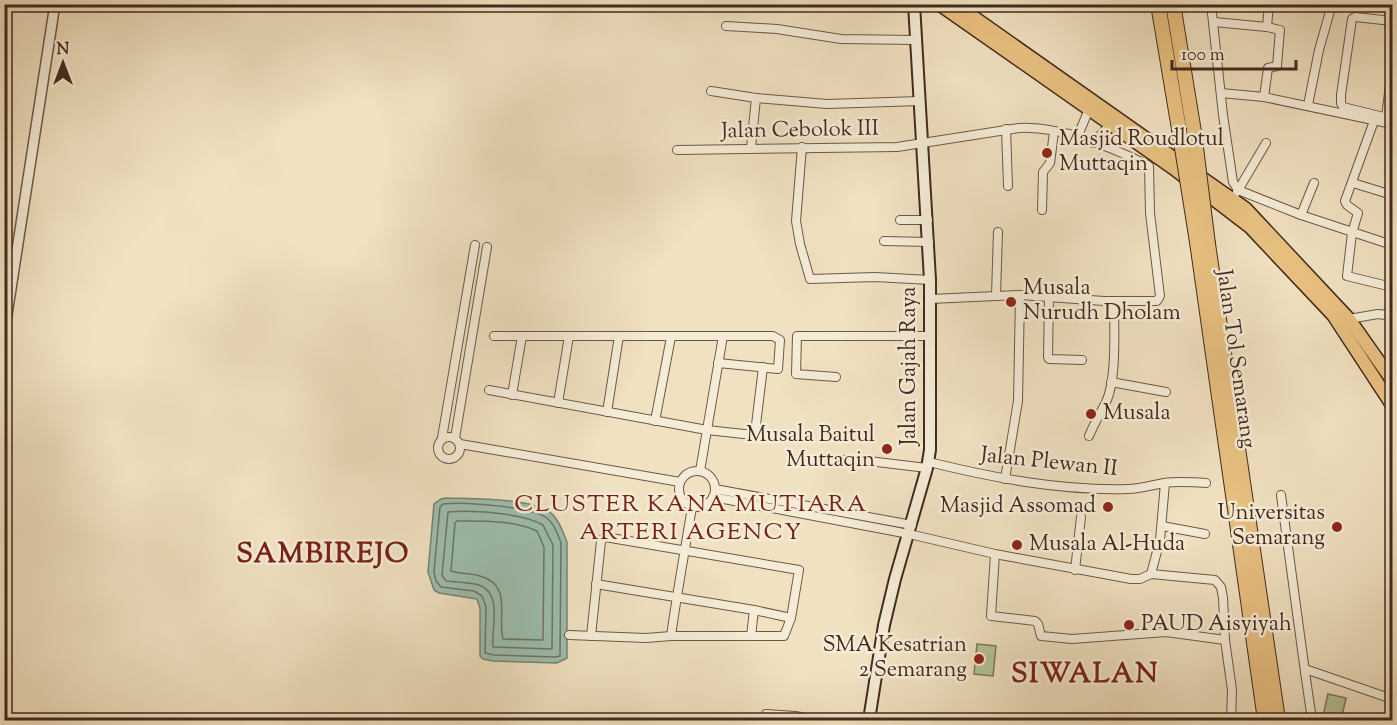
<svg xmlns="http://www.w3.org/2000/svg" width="1397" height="725" font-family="'Sorts Mill Goudy',serif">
<rect width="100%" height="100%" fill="#f0e1c1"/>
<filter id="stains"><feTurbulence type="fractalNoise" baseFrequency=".00333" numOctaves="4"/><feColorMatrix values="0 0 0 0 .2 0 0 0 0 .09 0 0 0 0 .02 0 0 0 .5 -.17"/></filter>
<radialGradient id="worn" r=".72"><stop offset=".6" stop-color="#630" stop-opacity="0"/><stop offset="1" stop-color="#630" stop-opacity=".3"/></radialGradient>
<g fill="#b4c497" stroke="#7c775a" stroke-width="1.5">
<path d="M977 644 996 646 993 676 974 674Z"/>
<path d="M1328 694 1346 698 1341 720H1322Z"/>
</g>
<g fill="#9bbeae" stroke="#788374" stroke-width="1.5">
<path d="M337 5 403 4V5L402 12Z"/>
<path d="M446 498C471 499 532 498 551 513 559 520 563 532 567 542V658L557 663 493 661 483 659 480 656V608L477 599 439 593 434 590 428 572 434 504 441 499Z"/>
</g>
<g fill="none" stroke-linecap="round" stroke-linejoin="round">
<g stroke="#6f7466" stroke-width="1.5">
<path d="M443 504C462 502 534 506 548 519 555 525 558 535 561 543L560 656 555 657 494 655 485 653 486 607 482 596 474 591 441 587 436 581 434 572 440 507Z"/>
<path d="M448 512C471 510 524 513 543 525L553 545 552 649 493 647C491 629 503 593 479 585 469 582 456 582 446 581L442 575Z"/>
<path d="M457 521C483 521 514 520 537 531L544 547 543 640 503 639C497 617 513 585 480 576 470 573 460 574 451 571L455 523Z"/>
</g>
<defs>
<g id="minor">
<path d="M1211 4 1223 115 1233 182 1238 190"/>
<path d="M1392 21 1355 17 1352 19 1341 95V103L1343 107 1392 119"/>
<path d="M1214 22 1267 27 1269 4"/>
<path d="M726 26 777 29 841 39 916 40"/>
<path d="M711 91 756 98 827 104 920 101"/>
<path d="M1221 93 1264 97 1392 124"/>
<path d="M1264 97 1268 68 1277 66 1280 30 1267 27"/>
<path d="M1308 105 1319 50 1332 4"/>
<path d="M1386 118 1392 67"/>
<path d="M1374 121 1345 201 1347 205 1358 213 1352 233 1347 276 1392 287"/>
<path d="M1006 129 1008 186"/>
<path d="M1077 138 1089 109"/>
<path d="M1093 143 1111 124"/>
<path d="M802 147 796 221 800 244 810 279 875 277 930 280"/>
<path d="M751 148 756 98"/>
<path d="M677 150 897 147 1019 128C1061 126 1108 146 1146 164L1149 166 1150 213 1160 296 1157 301H1104L1020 295 930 299"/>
<path d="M1353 183 1392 195"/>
<path d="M1238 190 1301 215 1392 245"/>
<path d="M1237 192 1266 143"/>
<path d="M1042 210 1043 172 1050 163 1054 132"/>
<path d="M1301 215 1314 183"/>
<path d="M900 220H928"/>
<path d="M884 241 929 242"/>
<path d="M996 296 998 232"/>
<path d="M1049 296 1048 357 1049 359 1082 360"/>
<path d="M1349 319 1378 314 1385 315 1392 307"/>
<path d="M494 336H773L780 340 778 369 718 363"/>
<path d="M836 377 796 374 797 336H930"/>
<path d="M1111 382 1166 392"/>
<path d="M489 390 707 430 753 435 755 433 763 367"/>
<path d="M512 395 522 336"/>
<path d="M558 403 569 336"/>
<path d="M607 412 619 336"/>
<path d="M655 421 671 337"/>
<path d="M1089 436C1094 424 1100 414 1106 402 1117 379 1114 328 1114 301"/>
<circle cx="449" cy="448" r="11"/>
<path d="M442 438 475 245"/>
<path d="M455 438 487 247"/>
<path d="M460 444 680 482"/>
<path d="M828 460H860L927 468"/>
<path d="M929 462C994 478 1061 491 1128 489 1141 489 1152 485 1164 483 1178 481 1192 482 1206 483"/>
<path d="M700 471 723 336"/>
<circle cx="697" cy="489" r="18"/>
<path d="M1005 479 1018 401 1020 295"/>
<path d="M715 489 912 525"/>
<path d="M1281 495 1305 672"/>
<path d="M713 497 909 534 995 554 1131 579H1140L1151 574 1215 580 1221 587 1223 598 1225 640 1232 690 1231 720"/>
<path d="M1162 526 1205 534"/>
<path d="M995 554 991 616 1035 621 1038 624 1041 636 1072 639 1166 632 1225 640"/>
<path d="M1075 570 1081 517"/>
<path d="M1151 574 1160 540 1165 483"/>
<path d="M596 584 754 610 791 618"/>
<path d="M569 635 646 638 671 636"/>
<path d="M591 636 601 541 605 537 799 570 791 618 784 636H671C677 593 685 550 692 507"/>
<path d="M751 636 754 610"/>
<path d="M765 720 766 714 795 716 817 720"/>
<path d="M1312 720 1305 672 1308 670 1392 699"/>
</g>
<path id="tertiary" d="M4 334 55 4"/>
<path id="secondary" d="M869 720 884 625 895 579 927 468 930 450V280L914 4"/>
<g id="primary">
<path d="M939 4 1173 168 1250 227 1333 315 1392 405"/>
<path d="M955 4 1246 209 1349 319 1392 380"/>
</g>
<g id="motorway">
<path d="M1158 4 1179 129"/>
<path d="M1173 4 1194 132"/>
<path d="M1197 242 1265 720"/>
<path d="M1208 244 1278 720"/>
</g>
</defs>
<use href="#minor" stroke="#6e5847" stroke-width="10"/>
<use href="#tertiary" stroke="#6e5847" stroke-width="12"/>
<use href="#secondary" stroke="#432a1e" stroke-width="14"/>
<use href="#primary" stroke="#432a1e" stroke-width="15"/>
<use href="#motorway" stroke="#432a1e" stroke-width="16"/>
<use href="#minor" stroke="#f5ecd7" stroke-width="8"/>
<use href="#tertiary" stroke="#f5ecd7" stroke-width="9"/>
<use href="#secondary" stroke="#f5ecd7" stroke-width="10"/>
<use href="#primary" stroke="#e8c080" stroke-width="12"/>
<use href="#motorway" stroke="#e8c080" stroke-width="14"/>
<defs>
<g id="motorway-bridge">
<path d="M1179 129 1197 242"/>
<path d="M1194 132 1208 244"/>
</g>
</defs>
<use href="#motorway-bridge" stroke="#432a1e" stroke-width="16" stroke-linecap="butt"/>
<use href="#motorway-bridge" stroke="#e8c080" stroke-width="14"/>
</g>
<g fill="#8f2418" stroke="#f5ecd7" stroke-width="2">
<circle cx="1047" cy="153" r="6"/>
<circle cx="1011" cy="302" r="6"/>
<circle cx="1091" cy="414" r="6"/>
<circle cx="887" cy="449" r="6"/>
<circle cx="1108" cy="507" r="6"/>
<circle cx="1337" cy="527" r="6"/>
<circle cx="1017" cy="545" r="6"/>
<circle cx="1129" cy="625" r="6"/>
<circle cx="979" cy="659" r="6"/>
</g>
<g text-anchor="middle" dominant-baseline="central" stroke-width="5" stroke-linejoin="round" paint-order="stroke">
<g font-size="22" fill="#432a1e" stroke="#f5ecd7">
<text transform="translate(800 131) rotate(-1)">Jalan Cebolok III</text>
<text transform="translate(1235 359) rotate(82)">Jalan Tol Semarang</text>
<text transform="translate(910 366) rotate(-90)">Jalan Gajah Raya</text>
<text transform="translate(1049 463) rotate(6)">Jalan Plewan II</text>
</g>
<g font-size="22" fill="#432a1e" stroke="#f5ecd7" text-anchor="start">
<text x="1059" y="140">Masjid Roudlotul<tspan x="1059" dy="25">Muttaqin</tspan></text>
<text x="1023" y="289">Musala<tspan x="1023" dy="25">Nurudh Dholam</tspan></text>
<text x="1103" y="414">Musala</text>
<text x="875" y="436" text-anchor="end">Musala Baitul<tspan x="875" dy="25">Muttaqin</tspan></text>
<text x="1096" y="507" text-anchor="end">Masjid Assomad</text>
<text x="1325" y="514" text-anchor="end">Universitas<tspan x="1325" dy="25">Semarang</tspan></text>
<text x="1029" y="545">Musala Al-Huda</text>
<text x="1141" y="625">PAUD Aisyiyah</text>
<text x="967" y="646" text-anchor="end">SMA Kesatrian<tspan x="967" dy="25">2 Semarang</tspan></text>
</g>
<g font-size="24" letter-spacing="1.5" fill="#7a1f14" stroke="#f5ecd7">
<text x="691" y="505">CLUSTER KANA MUTIARA<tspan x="691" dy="28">ARTERI AGENCY</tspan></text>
</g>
<g font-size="28" font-weight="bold" letter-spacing="1.5" fill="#7a1f14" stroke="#f5ecd7">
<text x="323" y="555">SAMBIREJO</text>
<text x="1085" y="675">SIWALAN</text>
</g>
</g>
<rect width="1397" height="725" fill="none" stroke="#f0e1c1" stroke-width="24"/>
<rect x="6" y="6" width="1385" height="713" fill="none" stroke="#432a1e" stroke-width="3"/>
<rect x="12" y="12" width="1373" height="701" fill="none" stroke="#432a1e" stroke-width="1.5"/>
<g transform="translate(63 63)" stroke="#f5ecd7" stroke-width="4.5" paint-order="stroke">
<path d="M0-4.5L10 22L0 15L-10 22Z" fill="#432a1e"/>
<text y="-9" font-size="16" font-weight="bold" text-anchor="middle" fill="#432a1e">N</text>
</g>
<path d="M1172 60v9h124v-9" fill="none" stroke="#432a1e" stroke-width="3"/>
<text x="1181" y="60" font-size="18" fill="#432a1e" stroke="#f5ecd7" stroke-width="4.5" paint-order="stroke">100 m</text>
<rect width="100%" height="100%" filter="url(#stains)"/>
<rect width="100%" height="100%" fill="url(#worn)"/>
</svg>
